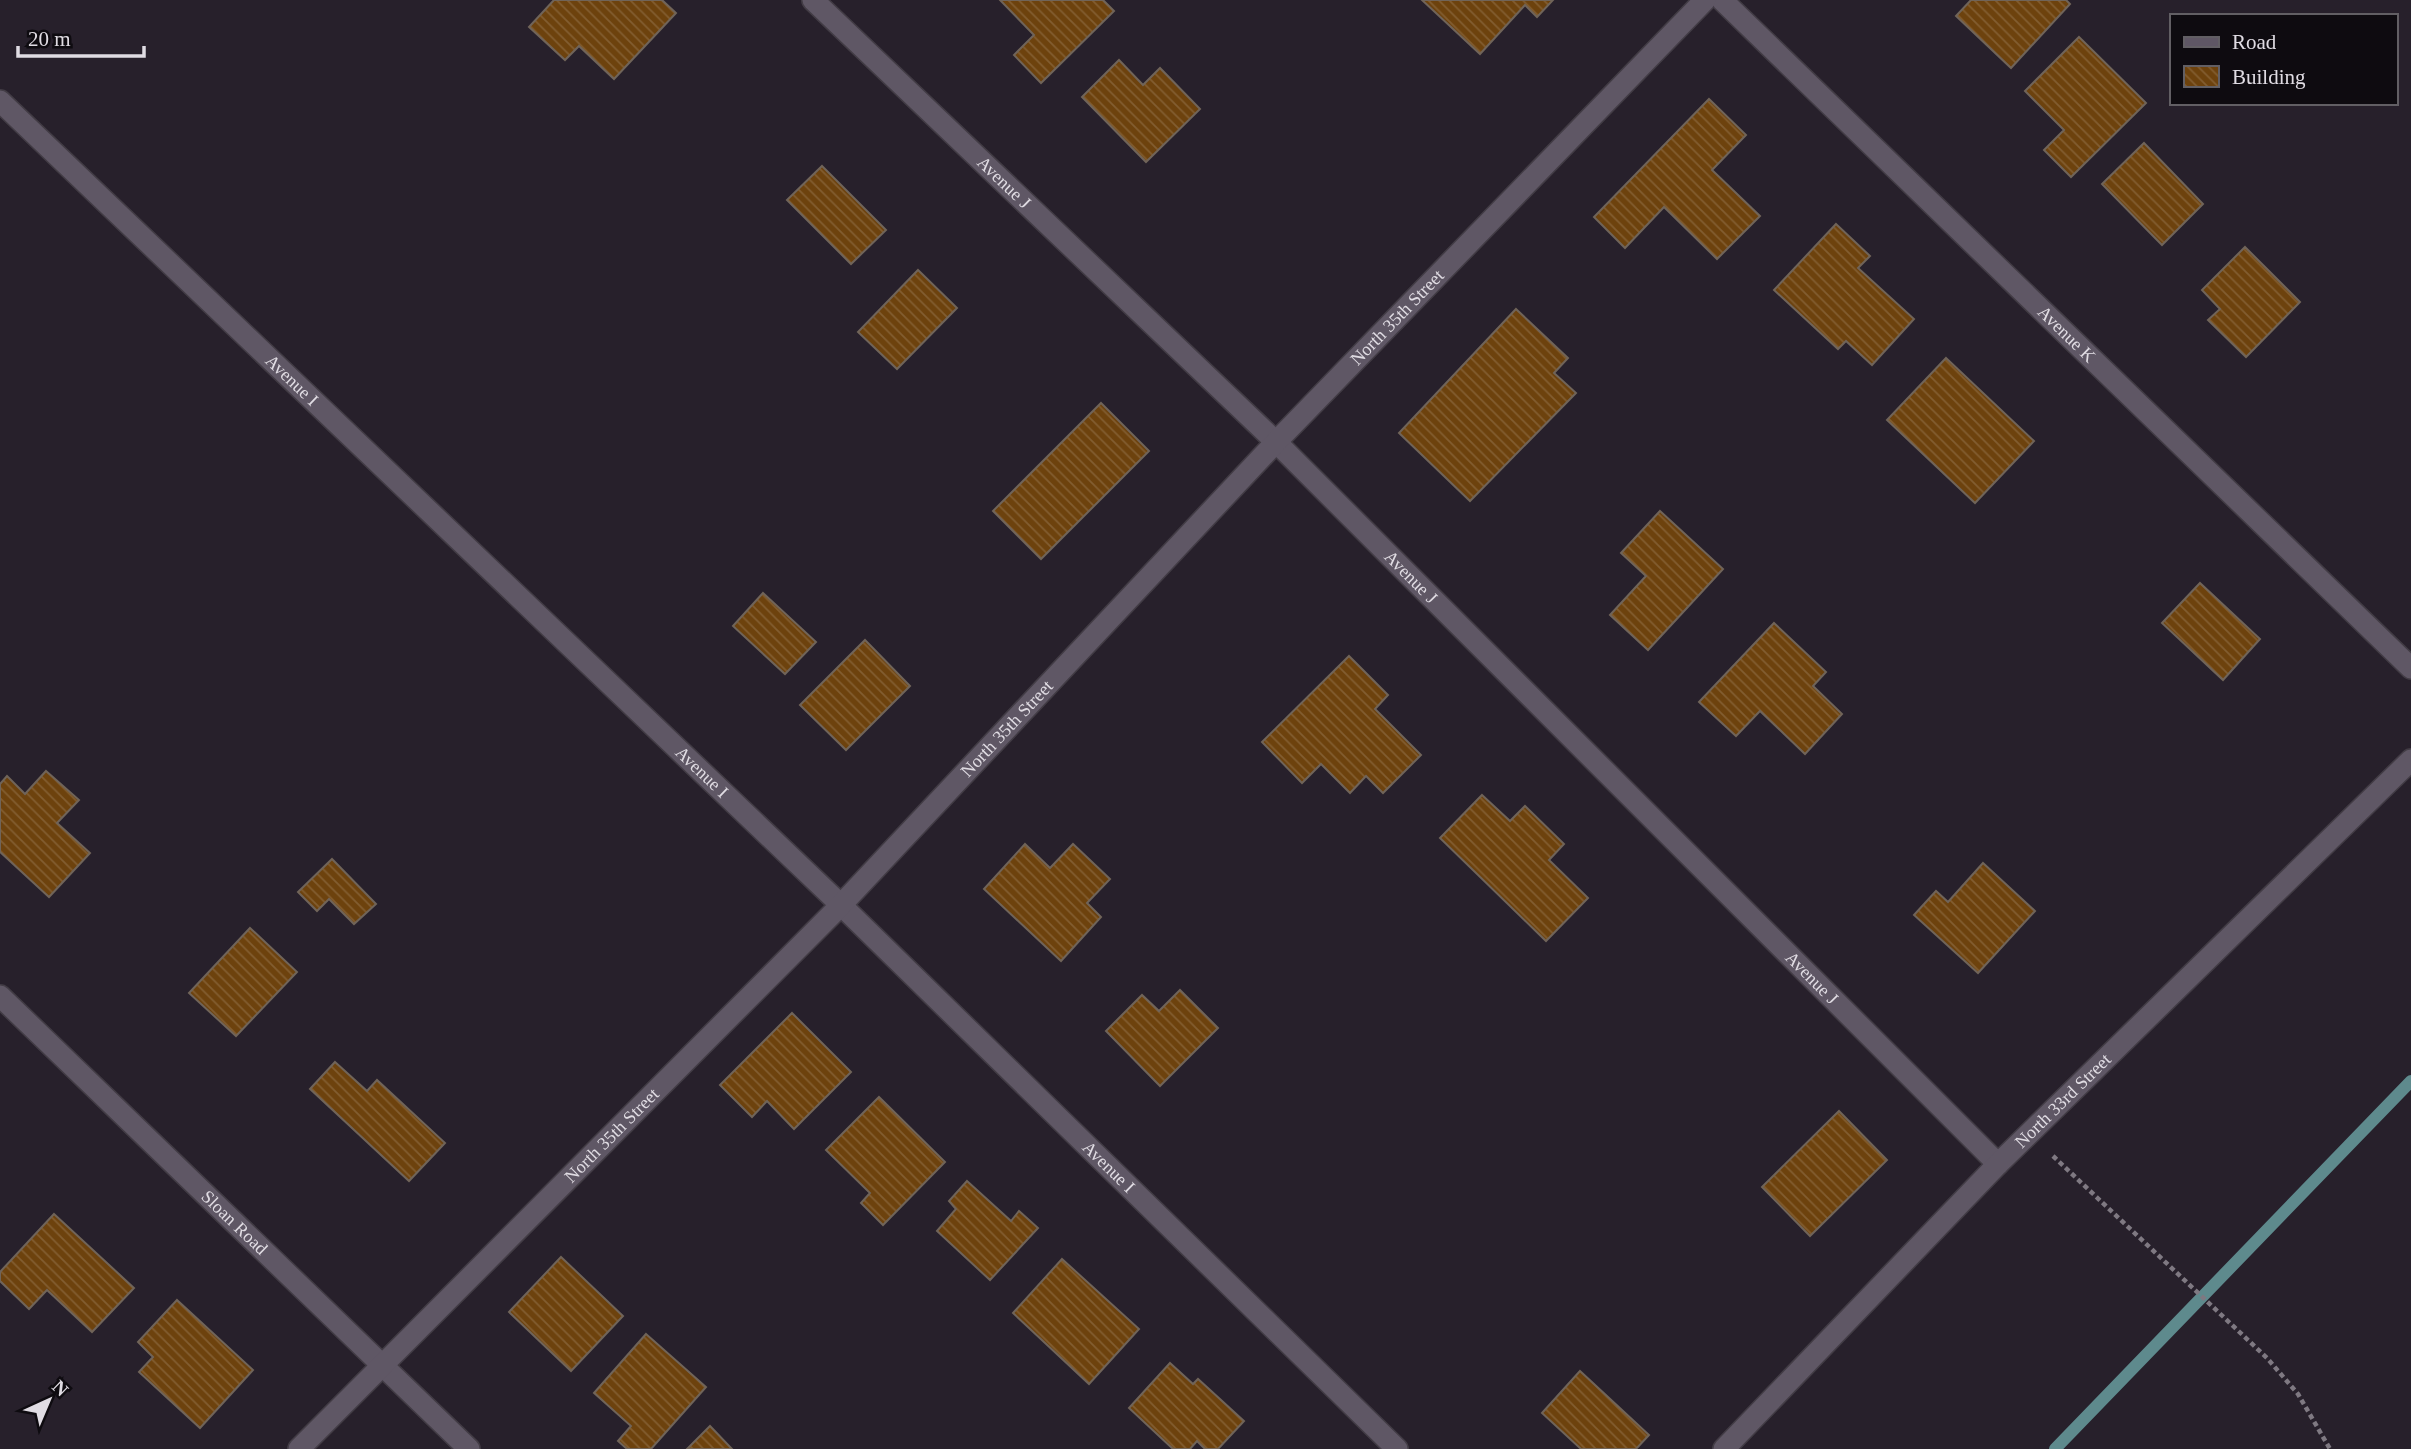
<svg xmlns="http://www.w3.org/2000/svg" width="2411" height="1449" font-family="Georgia,serif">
<defs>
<pattern id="building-back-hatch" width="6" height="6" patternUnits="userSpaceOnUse" patternTransform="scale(1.75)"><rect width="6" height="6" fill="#6d420d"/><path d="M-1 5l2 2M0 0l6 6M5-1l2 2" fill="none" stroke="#825d30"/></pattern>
</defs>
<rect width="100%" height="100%" fill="#27202b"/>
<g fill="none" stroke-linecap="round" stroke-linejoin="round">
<path stroke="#5e8a8d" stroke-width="12" d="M2055 1449 2411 1081"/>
</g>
<g fill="url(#building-back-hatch)" stroke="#706459" stroke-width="2">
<path d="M554 0H662L676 13 614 79 579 46 565 60 529 27Z"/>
<path d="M1000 0H1103L1114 11 1041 83 1014 55 1034 35Z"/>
<path d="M1422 0H1553L1537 17 1525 5 1480 54Z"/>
<path d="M1971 0H2066L2070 4 2011 68 1956 16Z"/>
<path d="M2079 37 2146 103 2071 177 2044 150 2064 130 2025 91Z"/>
<path d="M1119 60 1143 85 1160 68 1200 109 1146 162 1082 97Z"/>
<path d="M1709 99 1746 135 1712 170 1760 216 1717 259 1664 207 1625 248 1594 217Z"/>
<path d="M2144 143 2203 204 2162 245 2102 184Z"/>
<path d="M822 166 886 230 851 264 787 200Z"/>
<path d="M1836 224 1870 256 1858 268 1914 319 1872 365 1846 341 1838 349 1774 290Z"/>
<path d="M2245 247 2300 302 2246 357 2208 320 2220 309 2202 290Z"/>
<path d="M918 270 957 308 897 369 858 332Z"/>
<path d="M1516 309 1568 358 1554 373 1576 393 1470 501 1399 433Z"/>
<path d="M1946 358 2034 441 1975 503 1887 420Z"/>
<path d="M1101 403 1149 451 1041 559 993 511Z"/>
<path d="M1660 511 1723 569 1648 650 1610 615 1646 576 1621 553Z"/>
<path d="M2200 583 2260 639 2223 680 2162 623Z"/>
<path d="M763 593 816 642 785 674 733 626Z"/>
<path d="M1774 623 1826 672 1813 686 1842 714 1805 754 1760 711 1736 736 1699 702Z"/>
<path d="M865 640 910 686 846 750 800 705Z"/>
<path d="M1349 656 1388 695 1375 709 1421 755 1383 793 1366 776 1350 793 1321 764 1302 783 1262 742Z"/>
<path d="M46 771 79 800 57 823 90 853 49 897 0 852V784L7 776 25 794Z"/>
<path d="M1482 795 1510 821 1525 806 1564 844 1549 860 1588 898 1546 941 1440 838Z"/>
<path d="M1025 844 1050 868 1073 844 1110 879 1087 903 1101 917 1061 961 984 889Z"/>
<path d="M332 859 376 904 354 924 329 899 317 911 298 892Z"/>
<path d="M1983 863 2035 911 1978 973 1914 915 1936 891 1948 902Z"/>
<path d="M250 928 297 972 236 1036 189 993Z"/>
<path d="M1180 990 1218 1028 1160 1086 1106 1031 1142 995 1159 1011Z"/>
<path d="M792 1013 851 1072 794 1129 767 1101 752 1117 720 1085Z"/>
<path d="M335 1062 367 1091 377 1080 445 1143 409 1181 310 1089Z"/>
<path d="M879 1097 945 1162 883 1225 861 1203 870 1193 826 1150Z"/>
<path d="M1839 1111 1887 1160 1810 1236 1762 1187Z"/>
<path d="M967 1181 1011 1221 1019 1211 1038 1228 990 1280 937 1231 956 1209 949 1201Z"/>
<path d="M54 1214 134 1288 92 1332 47 1290 29 1309 0 1281V1272Z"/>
<path d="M561 1257 623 1316 571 1371 509 1312Z"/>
<path d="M1062 1259 1139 1329 1089 1384 1013 1313Z"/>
<path d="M177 1300 253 1370 200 1428 139 1372 153 1357 138 1342Z"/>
<path d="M646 1334 706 1387 651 1449H627L618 1441 631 1426 594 1393Z"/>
<path d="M1170 1363 1193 1384 1198 1379 1244 1421 1218 1449H1205L1197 1441 1190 1449H1173L1129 1408Z"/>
<path d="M1580 1371 1649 1435 1636 1449H1581L1542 1413Z"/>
<path d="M710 1426 732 1449H687Z"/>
</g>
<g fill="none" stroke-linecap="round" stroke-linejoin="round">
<defs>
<g id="minor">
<path id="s1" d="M813 0 1276 442 1998 1164"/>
<path id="s2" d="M1722 0 2411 668"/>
<path id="s3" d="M0 101 841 905 1397 1449"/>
<path id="s4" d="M0 996 469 1449"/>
<path id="s5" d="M299 1449 841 905 1276 442 1705 0"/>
<path id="s6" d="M1724 1449 1998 1164 2411 760"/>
</g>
</defs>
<use href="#minor" stroke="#423c45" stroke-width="24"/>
<path stroke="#7f7982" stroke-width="4.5" stroke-dasharray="5 3.5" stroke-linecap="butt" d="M2053 1156 2267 1358 2298 1394 2330 1449"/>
<use href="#minor" stroke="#5f5765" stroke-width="21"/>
</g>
<g text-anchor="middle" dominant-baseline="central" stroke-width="5" stroke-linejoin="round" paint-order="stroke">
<g font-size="18" fill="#e0dce3" stroke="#0e0b10">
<text stroke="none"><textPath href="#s1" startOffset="264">Avenue J</textPath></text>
<text stroke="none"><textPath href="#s5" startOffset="1577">North 35th Street</textPath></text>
<text stroke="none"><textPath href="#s2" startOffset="480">Avenue K</textPath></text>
<text stroke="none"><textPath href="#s3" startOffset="404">Avenue I</textPath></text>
<text stroke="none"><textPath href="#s1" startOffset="831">Avenue J</textPath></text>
<text stroke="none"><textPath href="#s5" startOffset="1010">North 35th Street</textPath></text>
<text stroke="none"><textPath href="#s3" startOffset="971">Avenue I</textPath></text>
<text stroke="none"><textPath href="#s1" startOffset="1398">Avenue J</textPath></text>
<text stroke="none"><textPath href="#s6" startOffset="486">North 33rd Street</textPath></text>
<text stroke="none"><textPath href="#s5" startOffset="443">North 35th Street</textPath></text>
<text stroke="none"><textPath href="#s3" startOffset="1538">Avenue I</textPath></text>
<text stroke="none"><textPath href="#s4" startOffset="326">Sloan Road</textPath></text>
</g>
</g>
<rect x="2170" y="14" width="228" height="91" fill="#0e0b10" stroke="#625f64" stroke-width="2"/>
<rect x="2184" y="37" width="35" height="10" fill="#5f5765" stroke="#625f64" stroke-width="2"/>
<text x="2232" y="49" font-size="21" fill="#e0dce3">Road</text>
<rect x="2184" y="66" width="35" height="21" fill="url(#building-back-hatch)" stroke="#625f64" stroke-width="2"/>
<text x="2232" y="84" font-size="21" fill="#e0dce3">Building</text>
<g transform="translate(49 1400) rotate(44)" stroke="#0e0b10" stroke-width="5" paint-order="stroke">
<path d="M0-5L12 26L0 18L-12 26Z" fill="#e0dce3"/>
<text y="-10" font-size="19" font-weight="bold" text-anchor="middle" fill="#e0dce3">N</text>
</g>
<path d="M18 46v10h126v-10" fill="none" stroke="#e0dce3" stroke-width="3.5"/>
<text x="28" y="46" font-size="21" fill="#e0dce3" stroke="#0e0b10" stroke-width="5" paint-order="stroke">20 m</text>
</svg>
